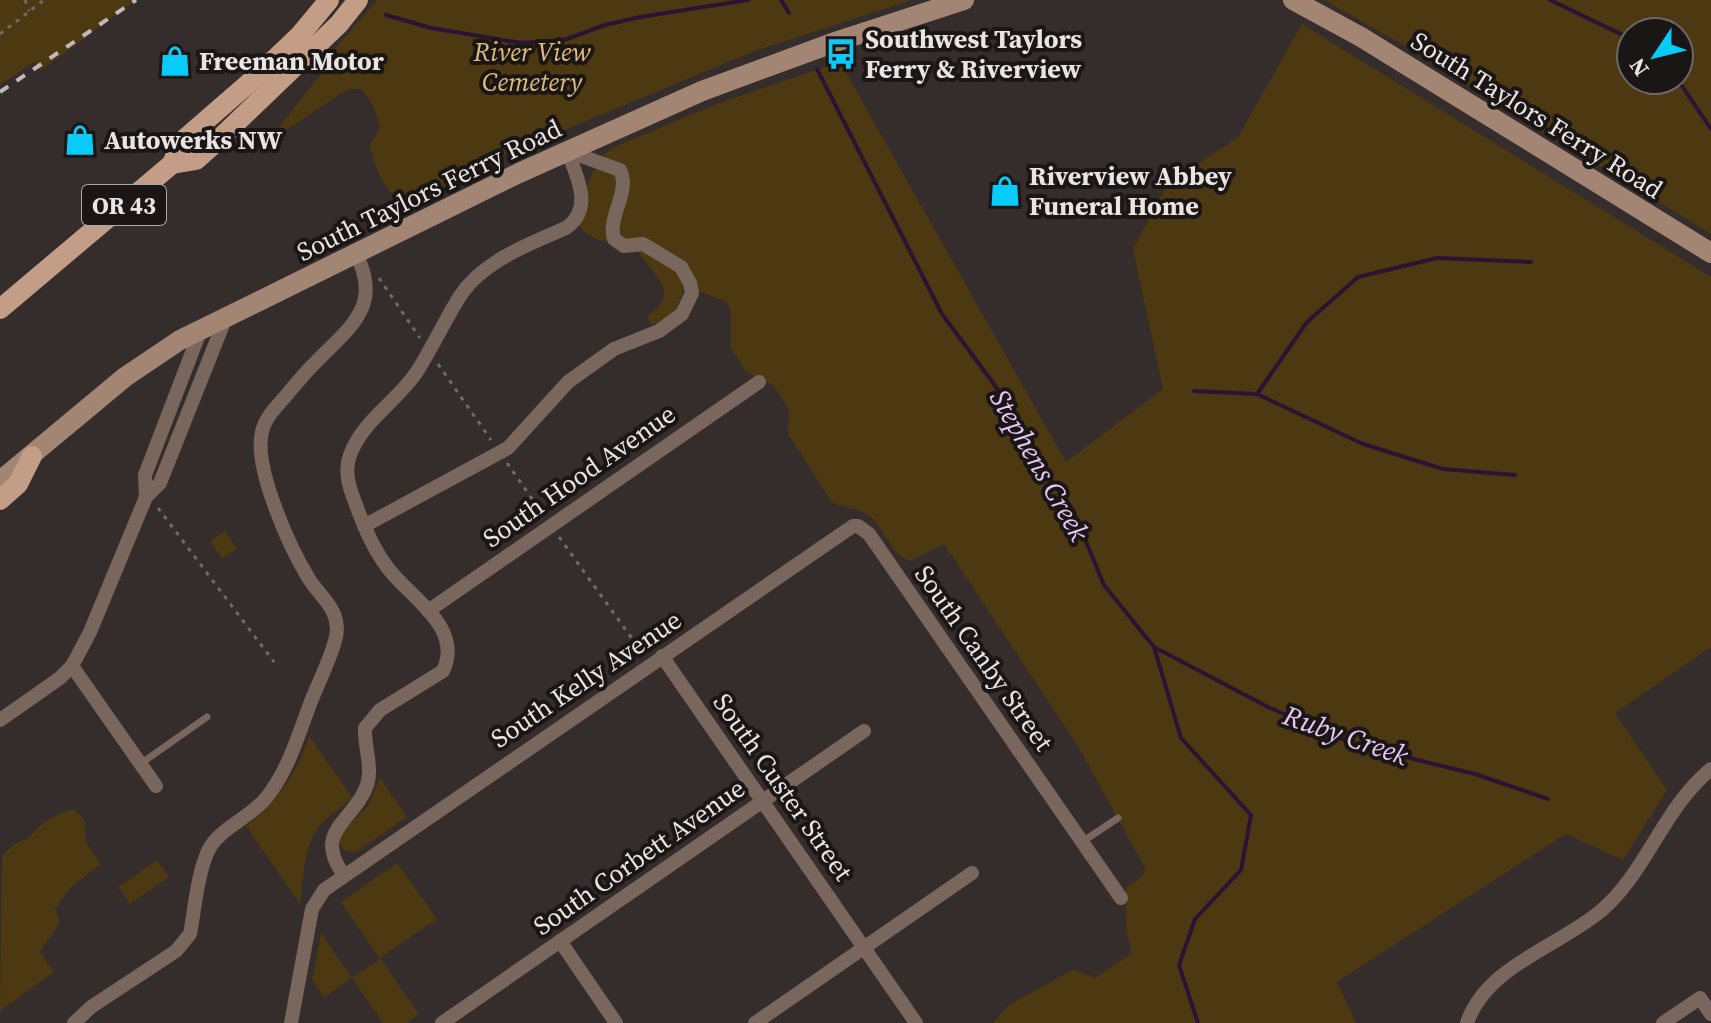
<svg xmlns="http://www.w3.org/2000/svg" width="1711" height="1023" font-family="'Source Serif 4',serif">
<rect width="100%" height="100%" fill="#352c2c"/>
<g fill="#4c3912" fill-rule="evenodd">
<path d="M0 0H136L40 71 34 62 0 85Z"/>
<path d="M377 0H912L755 51 506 154 407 206C384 193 376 170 370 145L380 127 373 105 361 89H348L285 131 279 127 320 75 331 53Z"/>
<path d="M1324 0H1711V234L1400 43ZM1631 32H1679V80H1631Z"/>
<path d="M1302 24 1711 277V647L1615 713 1667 790 1623 860 1566 834 1337 982 1356 1023H993L1009 1005 1074 969 1095 978 1132 953 1127 932 1126 888 1143 876 1145 868 1079 748 944 544 910 561C891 555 886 532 872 518 860 506 843 510 831 501L788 434 789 410 774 386 746 372 731 348V312L727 302 685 286C679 304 673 324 651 324L647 317C673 298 666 286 648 265 645 261 640 253 635 250 615 237 595 248 579 225 584 197 588 167 612 148L719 103 840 62 1066 462 1163 389 1133 249 1167 185 1238 137Z"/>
<path d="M225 531 237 549 222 559 210 541Z"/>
<path d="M309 736 352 797C343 808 331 813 322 823 303 844 304 877 300 904L246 826C276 803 298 772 309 736Z"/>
<path d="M380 778 407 817 356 852 345 851 339 842 342 832 368 806Z"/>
<path d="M68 810H75L84 819 87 844 101 864 71 887 55 909 60 923 40 952 54 972 0 1011 2 856 14 844 27 839 44 822Z"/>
<path d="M157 860 169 877 130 904 118 887Z"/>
<path d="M397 863 437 919 380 958 419 1014 407 1023H383L352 978 324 997 312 980 321 933 352 978 380 959 341 902Z"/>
</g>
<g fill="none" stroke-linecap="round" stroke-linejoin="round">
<g stroke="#2b1433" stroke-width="4">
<path d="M781 0 789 13"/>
<path d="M1550 0 1631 39"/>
<path d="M386 15 431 28 521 43 564 40 605 25 640 17 748 0"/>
<path d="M817 69 942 314 996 387 1028 448 1073 510 1104 585 1154 647 1181 738 1251 815 1241 870 1195 919 1179 965 1198 1023"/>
<path d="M1678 80 1711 129"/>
<path d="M1194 391 1257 394 1307 322 1358 277 1437 258 1531 262"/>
<path d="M1257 394 1363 444 1443 469 1515 475"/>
<path d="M1154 647 1268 707 1356 745 1475 774 1548 799"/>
</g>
<g stroke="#726a69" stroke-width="3" stroke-dasharray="4 6" stroke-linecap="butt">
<path d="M25 0 29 11"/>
<path d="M0 34 44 0"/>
<path d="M379 278 420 338"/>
<path d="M438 364 491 440"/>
<path d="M507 463 542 513"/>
<path d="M158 508 274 662"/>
<path d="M559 537 643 654"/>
</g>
<g stroke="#79665c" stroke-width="7">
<path d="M140 764 207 717"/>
<path d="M1082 842 1118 818"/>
</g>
<g stroke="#79665c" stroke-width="14">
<path d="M146 497 145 475 201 329"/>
<path d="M364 526 508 448 568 382 614 349 659 331 682 314 692 293 690 283 681 267 643 244 624 246 614 239C607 217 631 191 620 170L567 151"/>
<path d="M428 611 759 382"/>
<path d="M662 656 916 1023"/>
<path d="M72 666 156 786"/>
<path d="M0 720 60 678 72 666 90 632 146 497 160 483 226 317"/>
<path d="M343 874C312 830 355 821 367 785 373 768 364 746 365 728L380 710 443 671C464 627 410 598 387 567 372 547 363 525 355 502 349 487 344 471 350 455 362 421 399 400 418 370 433 346 445 320 460 296 483 261 529 244 566 228 594 209 577 176 567 151"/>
<path d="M560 941 616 1023"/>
<path d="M74 1023 91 1007 176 951 190 934C195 907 197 876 208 851 219 828 250 818 266 798 289 770 299 732 312 699 320 679 331 658 336 637 341 610 322 599 309 579 290 548 253 467 262 432 265 418 276 407 285 397 294 386 303 375 313 365 347 329 384 308 356 254"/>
<path d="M291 1023 312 909 324 890 853 526H858L869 534 1121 898"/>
<path d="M442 1023 864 731"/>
<path d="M755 1023 972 873"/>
<path d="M1467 1023C1486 966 1560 946 1602 910 1647 871 1664 807 1711 769"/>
<path d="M1663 1023 1700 998 1711 1014"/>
</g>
<g stroke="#a38574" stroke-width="20">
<path d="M1293 0 1361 37 1711 253"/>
<path d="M0 481 125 377 180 340 519 173 702 91 838 41 964 0"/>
</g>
<g stroke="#c49d87" stroke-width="20">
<path d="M172 164 181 142 257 76 300 35 329 0"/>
<path d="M0 309 172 164 196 160 214 144 339 24 358 0"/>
<path d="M0 500 18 484 32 456"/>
</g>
<path stroke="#c0b9b8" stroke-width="4" stroke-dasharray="10 10" stroke-linecap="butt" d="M0 92 136 0"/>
</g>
<defs>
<symbol id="bus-bare" viewBox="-9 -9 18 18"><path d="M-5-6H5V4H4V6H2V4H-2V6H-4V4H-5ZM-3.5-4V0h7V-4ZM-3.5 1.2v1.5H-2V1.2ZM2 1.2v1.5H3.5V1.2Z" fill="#08cbfa" stroke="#1a1615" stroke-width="2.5" paint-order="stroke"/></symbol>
<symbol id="shop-bare" viewBox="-9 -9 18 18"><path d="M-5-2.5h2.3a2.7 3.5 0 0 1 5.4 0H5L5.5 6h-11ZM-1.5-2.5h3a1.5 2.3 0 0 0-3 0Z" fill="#08cbfa" stroke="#1a1615" stroke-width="2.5" paint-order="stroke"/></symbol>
</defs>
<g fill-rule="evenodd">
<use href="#bus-bare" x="819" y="32" width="44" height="44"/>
<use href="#shop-bare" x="153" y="39" width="44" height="44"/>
<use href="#shop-bare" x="58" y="118" width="44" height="44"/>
<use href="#shop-bare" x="983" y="169" width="44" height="44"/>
</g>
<g text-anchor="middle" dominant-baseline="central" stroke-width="8" stroke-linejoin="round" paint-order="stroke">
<rect fill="#1a1615" stroke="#aca6a5" stroke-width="2" x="82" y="185" width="84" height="40" rx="6"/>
<g font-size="24" font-weight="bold" fill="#eae4e3">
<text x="124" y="205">OR 43</text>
</g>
<g font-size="26" font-weight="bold" fill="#eae4e3" stroke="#1a1615" text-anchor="start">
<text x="865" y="39">Southwest Taylors<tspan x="865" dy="30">Ferry &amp; Riverview</tspan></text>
<text x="199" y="61">Freeman Motor</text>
<text x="104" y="140">Autowerks NW</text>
<text x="1029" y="176">Riverview Abbey<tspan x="1029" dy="30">Funeral Home</tspan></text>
</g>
<g font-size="26" font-style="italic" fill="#e2bd79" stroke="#1a1615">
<text x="532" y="52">River View<tspan x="532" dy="30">Cemetery</tspan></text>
</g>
<g font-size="26" fill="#eae4e3" stroke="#1a1615">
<text transform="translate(1537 115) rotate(32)">South Taylors Ferry Road</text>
<text transform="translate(429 190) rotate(-26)">South Taylors Ferry Road</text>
<text transform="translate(579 476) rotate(-35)">South Hood Avenue</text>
<text transform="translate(984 658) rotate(55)">South Canby Street</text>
<text transform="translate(586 679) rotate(-34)">South Kelly Avenue</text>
<text transform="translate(783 787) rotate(55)">South Custer Street</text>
<text transform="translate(639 857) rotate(-35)">South Corbett Avenue</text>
</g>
<g font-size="28" font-style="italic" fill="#eac6f7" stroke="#1a1615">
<text transform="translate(1040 465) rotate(60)">Stephens Creek</text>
<text transform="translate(1346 735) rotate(19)">Ruby Creek</text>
</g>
</g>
<g transform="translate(1655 56) rotate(235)"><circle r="38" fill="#1a1615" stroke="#6d6867" stroke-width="2"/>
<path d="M0-6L14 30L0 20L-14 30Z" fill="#08cbfa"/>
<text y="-12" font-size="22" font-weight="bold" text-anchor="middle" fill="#eae4e3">N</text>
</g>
</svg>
